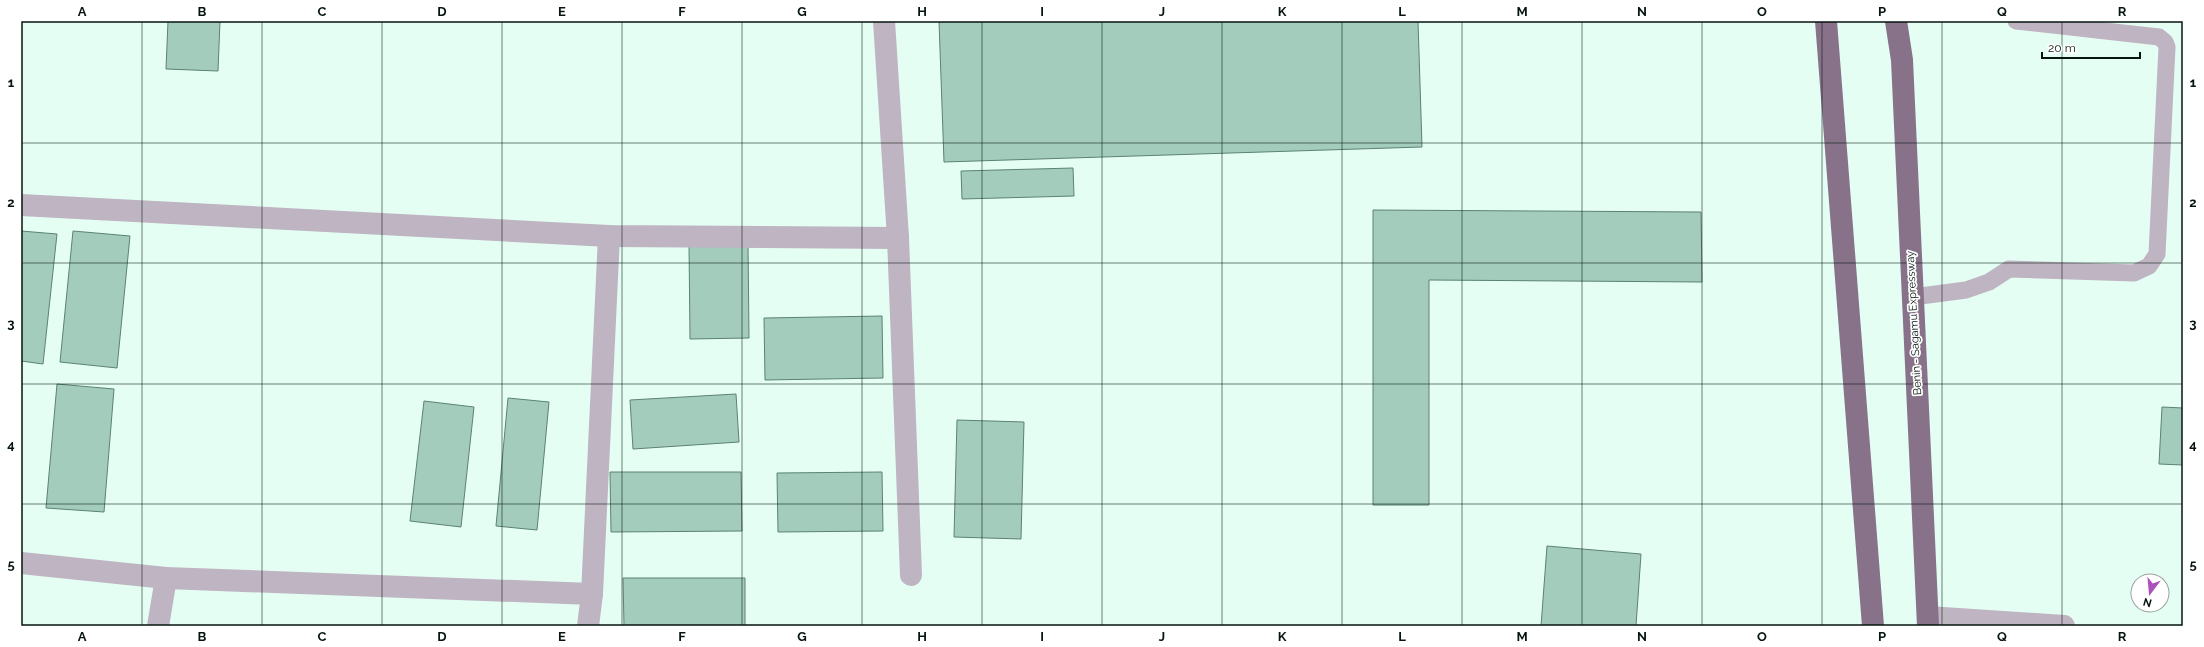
<svg xmlns="http://www.w3.org/2000/svg" width="2204" height="647" font-family="Raleway,sans-serif">
<rect width="100%" height="100%" fill="#e5fef4"/>
<g fill="#a4ccbd" stroke="#5b8273">
<path d="M168 21H220L218 71 166 69Z"/>
<path d="M939 21H1418L1422 147 944 162Z"/>
<path d="M1073 168 1074 196 962 199 961 171Z"/>
<path d="M1373 210 1701 212 1702 282 1429 280V505H1373Z"/>
<path d="M21 231 57 234 43 364 21 361Z"/>
<path d="M73 231 130 236 117 368 60 362Z"/>
<path d="M689 244H748L749 338 690 339Z"/>
<path d="M882 316 883 378 765 380 764 318Z"/>
<path d="M57 384 114 389 104 512 46 508Z"/>
<path d="M736 394 739 442 633 449 630 400Z"/>
<path d="M508 398 549 402 537 530 496 526Z"/>
<path d="M424 401 474 407 461 527 410 521Z"/>
<path d="M2162 407 2183 408V465L2159 464Z"/>
<path d="M957 420 1024 422 1021 539 954 537Z"/>
<path d="M610 472H741L742 531 611 532Z"/>
<path d="M882 472 883 531 778 532 777 473Z"/>
<path d="M1547 546 1641 554 1636 626H1541Z"/>
<path d="M623 578H745V626H624Z"/>
</g>
<g fill="none" stroke-linecap="round" stroke-linejoin="round">
<path stroke="#bfb4c1" stroke-width="17" d="M1913 297 1966 290 1989 282 2009 269 2134 273 2149 266 2157 254 2167 47 2165 42 2159 37 2016 21"/>
<g stroke="#bfb4c1" stroke-width="22">
<path d="M884 21 898 238 911 575"/>
<path d="M21 205 609 236 898 238"/>
<path d="M21 563 166 578 158 626"/>
<path d="M166 578 592 594"/>
<path d="M1928 617 2064 626"/>
<path d="M588 626 592 594 609 236"/>
</g>
<g stroke="#87728a" stroke-width="22">
<path d="M1826 21 1873 626"/>
<path d="M1896 21 1902 60 1928 626"/>
</g>
</g>
<path fill="none" stroke="#06150f" stroke-width="1" stroke-opacity="0.55" d="M142 21V626M262 21V626M382 21V626M502 21V626M622 21V626M742 21V626M862 21V626M982 21V626M1102 21V626M1222 21V626M1342 21V626M1462 21V626M1582 21V626M1702 21V626M1822 21V626M1942 21V626M2062 21V626M21 143H2183M21 263H2183M21 384H2183M21 504H2183"/>
<g text-anchor="middle" dominant-baseline="central" stroke-width="3.5" stroke-linejoin="round" paint-order="stroke">
<g font-size="11" fill="#06150f" stroke="#fff">
<text transform="translate(1914 323) rotate(-93)">Benin - Sagamu Expressway</text>
</g>
</g>
<rect width="2204" height="647" fill="none" stroke="#ffffff" stroke-width="44"/>
<g transform="translate(2150 593) rotate(196)"><circle r="19" fill="#ffffff" stroke="#9ba19f"/>
<path d="M0-3L7 15L0 10L-7 15Z" fill="#ac50bb"/>
<text y="-6" font-size="11" font-weight="bold" text-anchor="middle" fill="#06150f">N</text>
</g>
<path d="M2042 52v6h98v-6" fill="none" stroke="#06150f" stroke-width="2"/>
<text x="2048" y="52" font-size="12" fill="#06150f" stroke="#ffffff" stroke-width="3" paint-order="stroke">20 m</text>
<rect x="22" y="22" width="2160" height="603" fill="none" stroke="#06150f" stroke-width="1.5"/>
<g font-size="13" text-anchor="middle" font-weight="bold" fill="#06150f">
<text x="82" y="16">A</text>
<text x="202" y="16">B</text>
<text x="322" y="16">C</text>
<text x="442" y="16">D</text>
<text x="562" y="16">E</text>
<text x="682" y="16">F</text>
<text x="802" y="16">G</text>
<text x="922" y="16">H</text>
<text x="1042" y="16">I</text>
<text x="1162" y="16">J</text>
<text x="1282" y="16">K</text>
<text x="1402" y="16">L</text>
<text x="1522" y="16">M</text>
<text x="1642" y="16">N</text>
<text x="1762" y="16">O</text>
<text x="1882" y="16">P</text>
<text x="2002" y="16">Q</text>
<text x="2122" y="16">R</text>
<text x="11" y="87">1</text>
<text x="2193" y="87">1</text>
<text x="11" y="207">2</text>
<text x="2193" y="207">2</text>
<text x="11" y="328">3</text>
<text x="2193" y="328">3</text>
<text x="11" y="449">4</text>
<text x="2193" y="449">4</text>
<text x="11" y="569">5</text>
<text x="2193" y="569">5</text>
<text x="82" y="641">A</text>
<text x="202" y="641">B</text>
<text x="322" y="641">C</text>
<text x="442" y="641">D</text>
<text x="562" y="641">E</text>
<text x="682" y="641">F</text>
<text x="802" y="641">G</text>
<text x="922" y="641">H</text>
<text x="1042" y="641">I</text>
<text x="1162" y="641">J</text>
<text x="1282" y="641">K</text>
<text x="1402" y="641">L</text>
<text x="1522" y="641">M</text>
<text x="1642" y="641">N</text>
<text x="1762" y="641">O</text>
<text x="1882" y="641">P</text>
<text x="2002" y="641">Q</text>
<text x="2122" y="641">R</text>
</g>
</svg>
